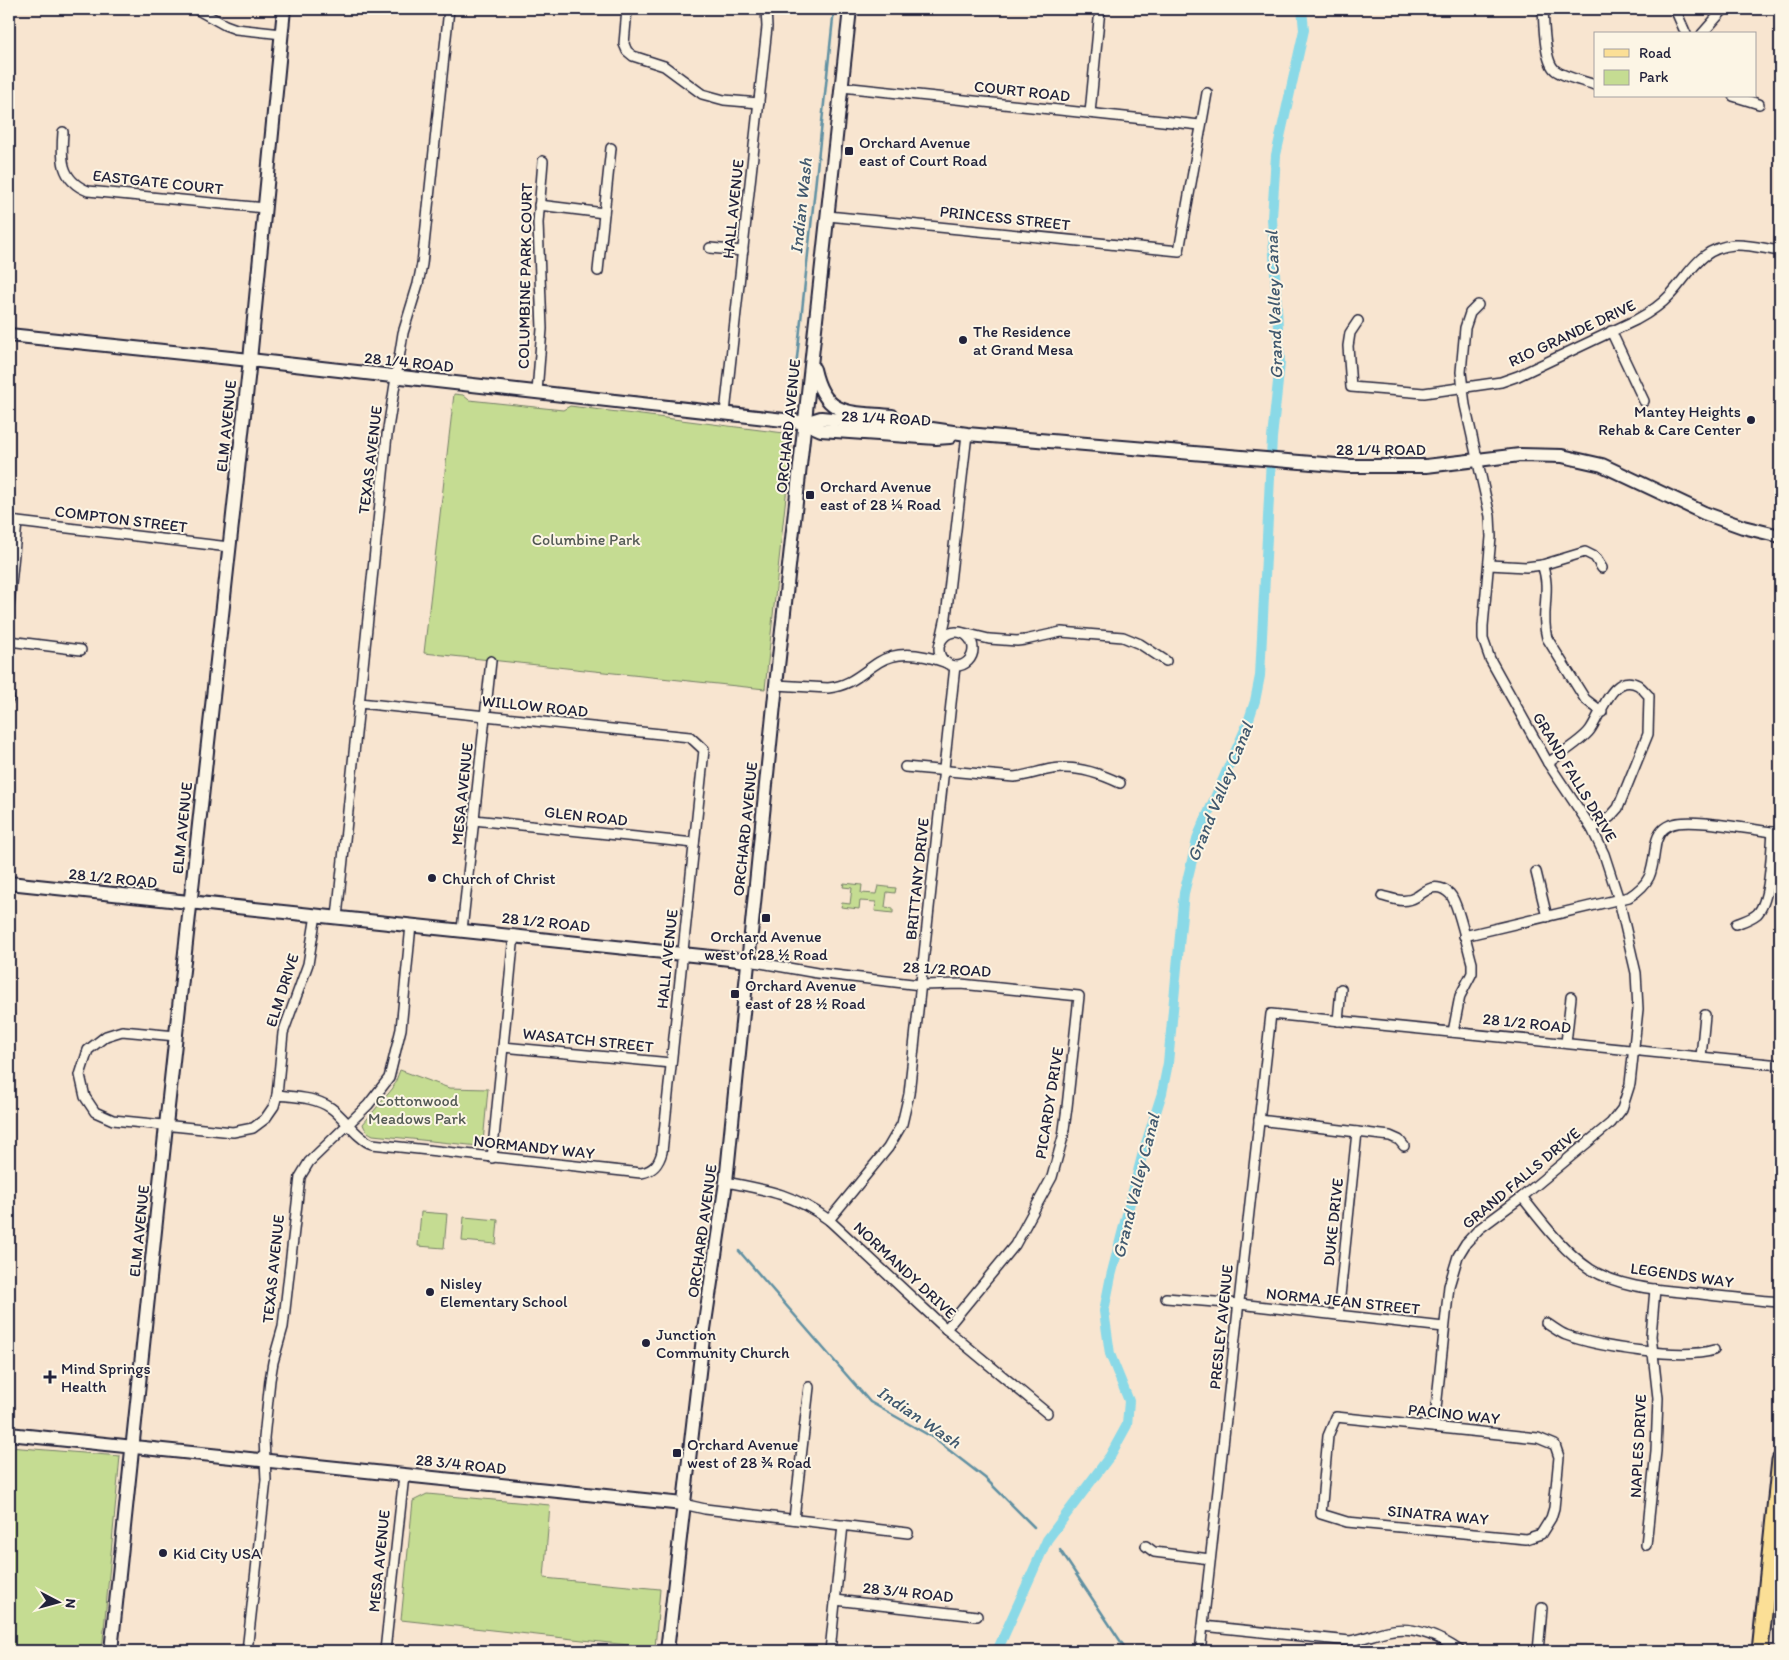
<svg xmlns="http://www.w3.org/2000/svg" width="1789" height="1660" font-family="Itim,sans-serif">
<rect width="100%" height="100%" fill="#f8e5d0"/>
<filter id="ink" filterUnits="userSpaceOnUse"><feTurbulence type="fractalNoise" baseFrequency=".02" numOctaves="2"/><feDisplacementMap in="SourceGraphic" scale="10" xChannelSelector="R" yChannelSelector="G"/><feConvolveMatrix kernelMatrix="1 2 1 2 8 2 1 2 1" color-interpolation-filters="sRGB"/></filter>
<g filter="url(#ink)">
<g fill="#c5dc92" stroke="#747f66">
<path d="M454 394 463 395 469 400 563 410 570 406 784 433V436H787L792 441 765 689 424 653Z"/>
<path d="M844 883 862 885 861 893 876 894 878 886 896 888 895 893 887 892 885 907 893 908V913L875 911 876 902 860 901 859 909 841 907 842 903 850 904 852 888 843 887Z"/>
<path d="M400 1070 449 1088 488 1089 483 1142 479 1146 373 1135C367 1132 365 1130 363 1124L393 1088Z"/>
<path d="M421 1212 447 1214 444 1248 418 1246Z"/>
<path d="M464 1217 498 1220 496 1244 462 1241Z"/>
<path d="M9 1447 120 1456 102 1651H9Z"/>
<path d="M427 1494 550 1505 544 1578 660 1589 655 1648 401 1620 413 1501Z"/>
</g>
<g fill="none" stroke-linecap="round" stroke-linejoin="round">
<g stroke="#6090a2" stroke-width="2.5">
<path d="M792 405 834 9"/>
<path d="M739 1251 870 1402 932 1437 985 1478 1034 1527"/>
<path d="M1060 1550 1127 1651"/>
</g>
<path stroke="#8ad9e7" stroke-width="10" d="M997 1651 1047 1540 1110 1456 1127 1425 1129 1401 1110 1354 1104 1311 1111 1276 1142 1156 1162 1093 1168 1063 1184 893 1198 836 1247 725 1255 701 1260 676 1272 438 1280 363 1272 218 1276 155 1304 30 1302 9"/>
<defs>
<g id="street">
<path d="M196 9 225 25 236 29 282 34"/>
<path d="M627 9 624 44 627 51 633 56 664 66 702 94 724 100 759 103"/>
<path d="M1543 9C1544 23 1544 61 1555 70 1563 77 1584 81 1595 85"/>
<path d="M1675 9 1686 34"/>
<path d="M9 10V9"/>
<path d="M1702 34 1724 9"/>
<path d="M842 87 1200 125"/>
<path d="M1733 96 1759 104"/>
<path d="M1090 113 1100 9"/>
<path d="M63 132C61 158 60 180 88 191L265 208"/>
<path d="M539 205 604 213"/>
<path d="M828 216 1179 251 1207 93"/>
<path d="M710 248 743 251"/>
<path d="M598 271 611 148"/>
<path d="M1358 321 1350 333 1348 346 1351 387 1424 393 1501 382 1518 376 1636 320C1649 313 1660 306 1670 295 1691 273 1699 248 1734 245 1750 244 1765 249 1780 251"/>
<path d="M1611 331 1644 401"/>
<path d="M537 392 542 329 538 223 543 161"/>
<path d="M725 413 767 27 766 9"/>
<path d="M9 521 229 547"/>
<path d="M1489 565 1526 567 1542 565 1585 552 1595 557 1602 568"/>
<path d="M1542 565C1552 589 1540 613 1547 638L1585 699 1602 712"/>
<path d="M9 606 17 522"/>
<path d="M960 632 989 639 1017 641 1025 640 1061 632 1123 637 1140 644 1166 661"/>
<circle cx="956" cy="649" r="17"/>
<path d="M9 641 81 650"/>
<path d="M940 644 946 617 967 434"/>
<path d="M776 685 828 688C852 685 860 674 879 662 899 649 926 655 947 663"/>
<path d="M9 698V699"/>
<path d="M1548 763C1560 754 1582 741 1590 730 1601 715 1613 671 1638 685 1642 688 1646 693 1649 696L1648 734 1618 808 1610 817 1592 829"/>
<path d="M905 767 1014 777C1027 776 1039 771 1052 769 1075 765 1099 773 1120 783"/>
<path d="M474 820 694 843"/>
<path d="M1536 872 1547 917"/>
<path d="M1382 896C1394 899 1405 904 1416 897 1420 895 1424 891 1429 889 1436 886 1444 888 1450 894 1458 902 1468 950 1472 963V973L1460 996 1453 1032"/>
<path d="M337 917 387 435 403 333 418 284 422 264 449 9"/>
<path d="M1736 924C1744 921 1751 919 1757 914 1771 900 1771 852 1773 832"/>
<path d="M462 930 491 661"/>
<path d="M1464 936 1629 897C1651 883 1652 873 1655 849 1656 839 1660 829 1670 825 1689 816 1756 831 1780 833"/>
<path d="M749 961 817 973 921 985 961 984 1079 996 1067 1107 1063 1137 1052 1177 1015 1245 946 1329"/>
<path d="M1338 1021 1341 989"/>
<path d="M176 1036 122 1031 106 1036 88 1050 80 1075 85 1097 95 1112 113 1120 233 1132 253 1128 265 1119 274 1106 277 1095 283 1033 308 964 316 915"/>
<path d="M1566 1043 1571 997"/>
<path d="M503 1047 671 1063"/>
<path d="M1701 1057 1705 1015"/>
<path d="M277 1095C295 1097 315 1097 331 1108 344 1117 358 1140 372 1144L641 1173C654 1171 659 1163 662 1152L704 750 690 737 359 703"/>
<path d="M1259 1120 1390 1136 1399 1140 1404 1146"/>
<path d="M492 1158 514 935"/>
<path d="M726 1182C768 1190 793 1194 829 1220L946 1329 1047 1413"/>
<path d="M1522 1197C1542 1222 1563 1251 1590 1269 1622 1289 1665 1290 1701 1294 1727 1297 1754 1300 1780 1302"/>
<path d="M829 1220 888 1148 902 1124 909 1094 955 666"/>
<path d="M1166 1298 1239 1304 1444 1327"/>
<path d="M1338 1315 1357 1132"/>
<path d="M1546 1323C1553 1327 1559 1332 1566 1335 1598 1347 1682 1360 1714 1350"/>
<path d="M1336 1417 1538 1438 1555 1445 1559 1457 1554 1508 1551 1518 1541 1534 1526 1539 1347 1522 1321 1514 1328 1436Z"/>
<path d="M1434 1427 1449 1286 1458 1256 1466 1243 1479 1229 1522 1197 1611 1123 1622 1109 1630 1084 1638 1009 1636 973 1619 900 1604 854 1592 829 1548 763 1490 659 1483 639V626L1491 537 1490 516 1465 405 1461 372 1465 328 1470 313 1478 305"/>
<path d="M683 1504 705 1509 908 1533"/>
<path d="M794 1519 809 1387"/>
<path d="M1646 1545 1656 1451 1658 1398 1651 1336 1655 1289"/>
<path d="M1146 1546 1154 1552 1210 1559"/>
<path d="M835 1600 977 1616"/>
<path d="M1203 1626 1350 1641C1363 1639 1374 1634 1387 1631 1413 1625 1440 1637 1460 1651"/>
<path d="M1201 1643 1271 1014 1780 1065"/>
<path d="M247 1651 266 1480 264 1438 270 1380 273 1362 283 1327 300 1177 309 1162 368 1105 389 1078 401 1029 411 925"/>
<path d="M385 1651 404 1475"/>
<path d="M830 1651 843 1525"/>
<path d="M1538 1651 1542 1608"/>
</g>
<g id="secondary">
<path d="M9 335 250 360 793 421 805 423 821 430 936 438 950 437"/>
<path d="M814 369C825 418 850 412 892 416"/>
<path d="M805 423 821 418 932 429 967 434 1348 466H1426L1520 455 1562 456 1602 465 1704 513 1743 527 1780 536"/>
<path d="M9 883 749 961"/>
<path d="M9 1434 683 1504"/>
<path d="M111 1651 167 1116 250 360 284 9"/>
<path d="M667 1651 704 1329 726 1182 776 685 850 9"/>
</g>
<path id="primary" d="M1760 1651 1780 1460"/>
</defs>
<use href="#street" stroke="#22223b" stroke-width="12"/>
<use href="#secondary" stroke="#22223b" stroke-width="16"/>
<use href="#primary" stroke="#22223b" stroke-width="19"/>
<use href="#street" stroke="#fcf5e5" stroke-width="9"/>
<use href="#secondary" stroke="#fcf5e5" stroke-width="12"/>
<use href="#primary" stroke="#fbdf96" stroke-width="15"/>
</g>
</g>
<g fill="#22223b" stroke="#fcf5e5" stroke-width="2">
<rect x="844" y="146" width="10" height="10" rx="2.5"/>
<circle cx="963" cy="340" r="5"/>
<circle cx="1751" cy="420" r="5"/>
<rect x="805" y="490" width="10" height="10" rx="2.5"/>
<circle cx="432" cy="878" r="5"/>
<rect x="761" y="913" width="10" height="10" rx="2.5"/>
<rect x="730" y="989" width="10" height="10" rx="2.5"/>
<circle cx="430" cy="1292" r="5"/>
<circle cx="646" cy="1343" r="5"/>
<path d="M47.5 1369.5h5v5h5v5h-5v5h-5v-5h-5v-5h5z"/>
<rect x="672" y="1448" width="10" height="10" rx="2.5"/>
<circle cx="163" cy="1553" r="5"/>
</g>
<g text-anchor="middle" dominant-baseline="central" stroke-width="4" stroke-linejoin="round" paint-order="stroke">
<g font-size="16" fill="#22223b" stroke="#fcf5e5">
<text transform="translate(1022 91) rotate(6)">COURT ROAD</text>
<text transform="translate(158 182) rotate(6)">EASTGATE COURT</text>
<text transform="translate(733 209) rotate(-84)">HALL AVENUE</text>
<text transform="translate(1005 218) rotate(6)">PRINCESS STREET</text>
<text transform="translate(525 276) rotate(-89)">COLUMBINE PARK COURT</text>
<text transform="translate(1572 333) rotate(-25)">RIO GRANDE DRIVE</text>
<text transform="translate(409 362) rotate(6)">28 1/4 ROAD</text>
<text transform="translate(886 418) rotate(3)">28 1/4 ROAD</text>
<text transform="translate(226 426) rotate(-84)">ELM AVENUE</text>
<text transform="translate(788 426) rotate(-84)">ORCHARD AVENUE</text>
<text x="1381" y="449">28 1/4 ROAD</text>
<text transform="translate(370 460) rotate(-83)">TEXAS AVENUE</text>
<text transform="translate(121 519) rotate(7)">COMPTON STREET</text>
<text transform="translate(535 706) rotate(6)">WILLOW ROAD</text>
<text transform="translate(1575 777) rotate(59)">GRAND FALLS DRIVE</text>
<text transform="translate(462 794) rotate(-84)">MESA AVENUE</text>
<text transform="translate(586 816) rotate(6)">GLEN ROAD</text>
<text transform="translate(182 828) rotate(-84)">ELM AVENUE</text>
<text transform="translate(745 829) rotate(-84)">ORCHARD AVENUE</text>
<text transform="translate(113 878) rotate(6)">28 1/2 ROAD</text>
<text transform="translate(917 879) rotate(-84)">BRITTANY DRIVE</text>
<text transform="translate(546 922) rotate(6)">28 1/2 ROAD</text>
<text transform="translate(667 959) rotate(-84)">HALL AVENUE</text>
<text transform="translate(947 969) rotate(3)">28 1/2 ROAD</text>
<text transform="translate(282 990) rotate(-72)">ELM DRIVE</text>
<text transform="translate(1527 1023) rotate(6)">28 1/2 ROAD</text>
<text transform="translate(588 1040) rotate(6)">WASATCH STREET</text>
<text transform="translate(1049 1103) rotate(-81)">PICARDY DRIVE</text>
<text transform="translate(534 1147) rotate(6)">NORMANDY WAY</text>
<text transform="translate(1521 1178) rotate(-40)">GRAND FALLS DRIVE</text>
<text transform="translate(1333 1222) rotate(-84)">DUKE DRIVE</text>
<text transform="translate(139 1231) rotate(-84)">ELM AVENUE</text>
<text transform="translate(702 1231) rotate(-82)">ORCHARD AVENUE</text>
<text transform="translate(273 1269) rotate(-84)">TEXAS AVENUE</text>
<text transform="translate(905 1270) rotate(43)">NORMANDY DRIVE</text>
<text transform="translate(1682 1275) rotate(8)">LEGENDS WAY</text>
<text transform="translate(1343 1301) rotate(6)">NORMA JEAN STREET</text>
<text transform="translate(1221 1327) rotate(-84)">PRESLEY AVENUE</text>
<text transform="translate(1454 1414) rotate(6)">PACINO WAY</text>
<text transform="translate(1638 1446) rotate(-87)">NAPLES DRIVE</text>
<text transform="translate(461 1464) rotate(6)">28 3/4 ROAD</text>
<text transform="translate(1438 1515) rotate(5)">SINATRA WAY</text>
<text transform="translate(379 1561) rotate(-84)">MESA AVENUE</text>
<text transform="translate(908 1592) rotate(6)">28 3/4 ROAD</text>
</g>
<g font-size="16" fill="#22223b" stroke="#fcf5e5" text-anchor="start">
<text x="859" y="142">Orchard Avenue<tspan x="859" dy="18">east of Court Road</tspan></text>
<text x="973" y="331">The Residence<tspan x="973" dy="18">at Grand Mesa</tspan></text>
<text x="1741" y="411" text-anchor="end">Mantey Heights<tspan x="1741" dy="18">Rehab &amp; Care Center</tspan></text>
<text x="820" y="486">Orchard Avenue<tspan x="820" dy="18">east of 28 ¼ Road</tspan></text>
<text x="442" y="878">Church of Christ</text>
<text x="766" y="936" text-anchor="middle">Orchard Avenue<tspan x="766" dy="18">west of 28 ½ Road</tspan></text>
<text x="745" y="985">Orchard Avenue<tspan x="745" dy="18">east of 28 ½ Road</tspan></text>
<text x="440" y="1283">Nisley<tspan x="440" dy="18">Elementary School</tspan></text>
<text x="656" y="1334">Junction<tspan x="656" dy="18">Community Church</tspan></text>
<text x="61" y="1368">Mind Springs<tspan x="61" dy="18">Health</tspan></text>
<text x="687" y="1444">Orchard Avenue<tspan x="687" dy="18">west of 28 ¾ Road</tspan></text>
<text x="173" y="1553">Kid City USA</text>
</g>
<g font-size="16" fill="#535a55" stroke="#fcf5e5">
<text x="586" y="539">Columbine Park</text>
<text x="417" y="1100">Cottonwood<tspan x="417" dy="18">Meadows Park</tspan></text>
</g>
<g font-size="18" font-style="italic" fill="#41596f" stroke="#fcf5e5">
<text transform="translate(801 206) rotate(-84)">Indian Wash</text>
<text transform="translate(1274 305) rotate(-92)">Grand Valley Canal</text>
<text transform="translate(1220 792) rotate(-68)">Grand Valley Canal</text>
<text transform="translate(1136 1186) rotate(-76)">Grand Valley Canal</text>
<text transform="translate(919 1417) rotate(34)">Indian Wash</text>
</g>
</g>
<rect width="1789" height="1660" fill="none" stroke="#fcf5e5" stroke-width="30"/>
<rect x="15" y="15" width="1759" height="1630" fill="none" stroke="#22223b" stroke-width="2" filter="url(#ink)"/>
<rect x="1594" y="32" width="162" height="65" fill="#fcf5e5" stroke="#a5a1a1"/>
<rect x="1604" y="49" width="25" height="8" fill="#fbdf96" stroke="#a5a1a1"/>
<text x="1639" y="58" font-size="15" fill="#22223b">Road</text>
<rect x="1604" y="70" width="25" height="15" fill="#c5dc92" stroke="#a5a1a1"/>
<text x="1639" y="82" font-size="15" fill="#22223b">Park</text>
<g transform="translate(58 1602) rotate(96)" stroke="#fcf5e5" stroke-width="4" paint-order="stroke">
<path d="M0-4L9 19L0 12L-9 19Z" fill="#22223b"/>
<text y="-8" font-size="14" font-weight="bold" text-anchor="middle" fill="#22223b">N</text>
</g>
</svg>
